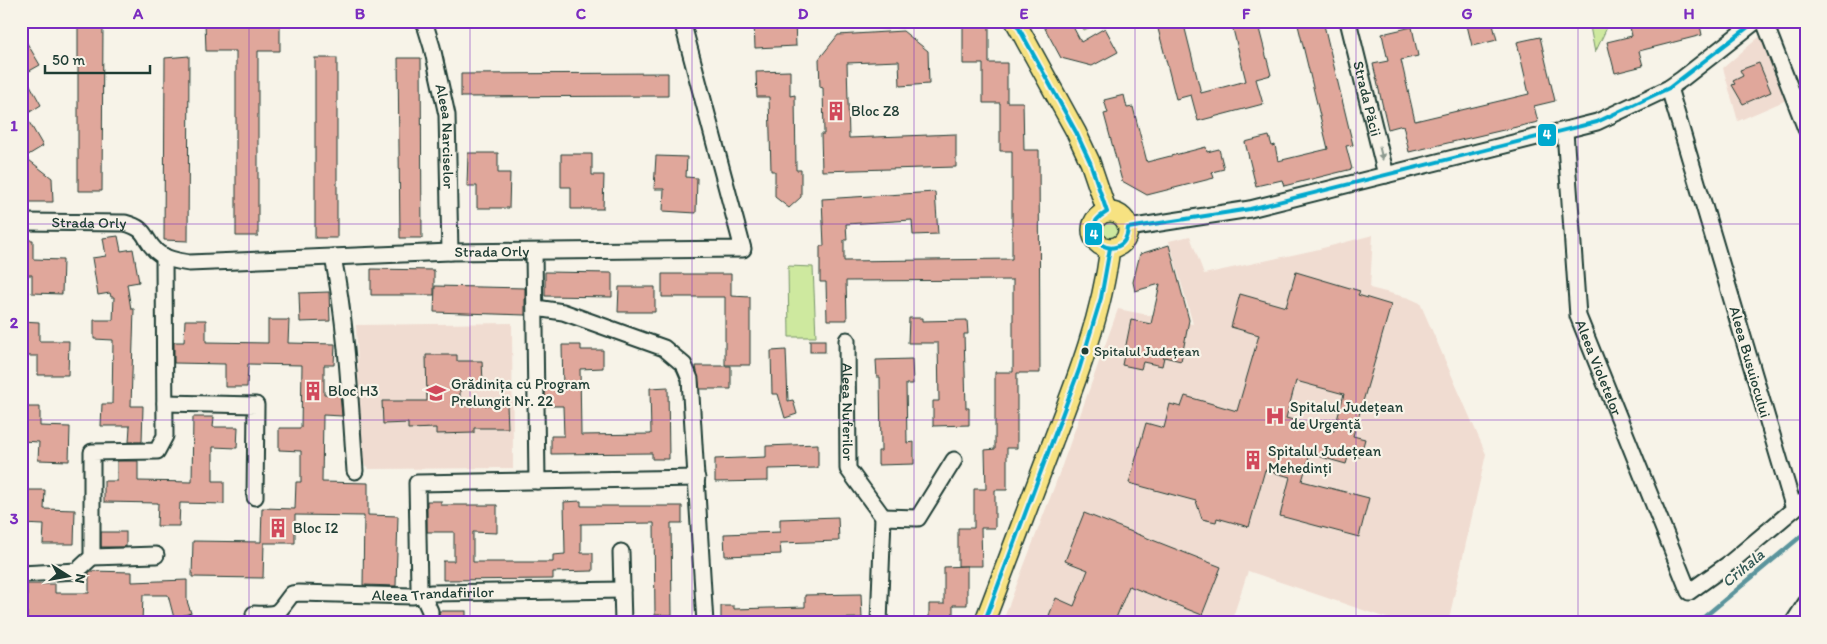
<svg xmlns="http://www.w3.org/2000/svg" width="1827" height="644" font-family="Itim,sans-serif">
<rect width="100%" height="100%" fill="#f7f3e8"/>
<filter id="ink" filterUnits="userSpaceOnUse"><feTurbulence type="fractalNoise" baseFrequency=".02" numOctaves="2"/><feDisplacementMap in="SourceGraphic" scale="10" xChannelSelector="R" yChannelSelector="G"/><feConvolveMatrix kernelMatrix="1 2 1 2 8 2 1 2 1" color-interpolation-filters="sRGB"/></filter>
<g filter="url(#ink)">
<g fill="#f0dcd1">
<path d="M1765 32 1789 99 1738 121 1723 68Z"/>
<path d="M1373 235 1370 288 1409 298 1420 303 1486 454 1448 623H1401L1248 571 1231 623H1002L1055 485 1118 309 1193 324 1169 241 1190 236 1204 274 1315 250Z"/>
<path d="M512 323 513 468 369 469 362 462 356 325Z"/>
</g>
<g fill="#cee99f" stroke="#76936a">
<path d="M1079 21H1105L1084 30Z"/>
<path d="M1589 21H1610L1595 53Z"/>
<circle cx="1109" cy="230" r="10"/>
<path d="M788 266 813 267 816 337H789Z"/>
</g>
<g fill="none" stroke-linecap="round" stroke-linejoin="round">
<path stroke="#5a949c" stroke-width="4.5" d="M1697 623 1806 532"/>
</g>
<g fill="#e0a79b" stroke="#1f3d34" fill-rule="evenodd">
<path d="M78 21H103L102 191H78Z"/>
<path d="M205 21H280V51H258V236H236V51H206Z"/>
<path d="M795 21 796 46 755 48 754 22Z"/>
<path d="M1041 21H1070L1081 42 1105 28 1118 52 1092 66 1061 58Z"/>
<path d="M1156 21H1183L1201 93 1246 81 1231 21H1257L1271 75 1256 79 1263 104 1198 121 1191 95 1176 99Z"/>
<path d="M1297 21H1323L1353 145 1346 146 1352 169 1284 186 1282 180 1256 186 1245 142 1269 136 1272 146 1275 145 1278 161 1328 149Z"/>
<path d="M1466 21H1492L1497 40 1472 46Z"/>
<path d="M1652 21H1699L1702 35 1639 51 1643 66 1615 73 1607 42 1632 36 1630 27Z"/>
<path d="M963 23H989V63H1007V102H1023L1024 150H1039L1040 373H1017V448H1007V490H995V528H981L982 566H958V528H974V489H986L985 450 995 449V372H1013V280L846 281 847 320H827L826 282H820V246H824L822 199 935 192 938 234 913 235 912 220 846 224 847 240H844V261L1012 259V151H1000V103H983V64H963Z"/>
<path d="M1412 27 1418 56 1401 60 1415 121 1529 94 1517 42 1540 37 1555 101 1534 106 1538 122 1409 152 1403 125 1388 129 1373 64 1388 61 1382 34Z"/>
<path d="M903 31 928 51 929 84 900 86 899 61 847 63 849 138 956 134V167L822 171 821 134H824L823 88 820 87 819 59 838 35Z"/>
<path d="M21 33 40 65 24 74 41 105 25 115 43 146 25 157 52 178 53 202H21Z"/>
<path d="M189 56 188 241 164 240 165 58Z"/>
<rect x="315" y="58" width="22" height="180"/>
<path d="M398 58H421L422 238H400Z"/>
<path d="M1759 63 1771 92 1743 104 1732 85 1735 84 1733 81 1743 76 1740 70Z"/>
<path d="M790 71V96L795 95 796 170H801V197L789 208 775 197V171H771L769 97H757L756 72Z"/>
<path d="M668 73V96L461 97V74Z"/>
<path d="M1124 95 1127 108 1133 107 1147 162 1206 147 1207 152 1219 149 1224 169 1212 172 1214 178 1147 195 1122 181 1104 114 1108 113 1104 100Z"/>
<path d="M468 153H498V173H510L509 208H477V186H467Z"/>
<path d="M561 154H592V175H604L603 209H571V187H561Z"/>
<path d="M656 156 687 157 686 177 697 178 696 213 663 211 664 189H654Z"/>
<path d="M118 236 121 251 133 249 139 282 127 284 131 309H134L131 406H143L142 442H129L130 426H101L102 404H112L113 340 94 339V320H113L114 297H111L110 293 98 295 92 258 106 256 103 238Z"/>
<path d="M21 240H33V259L63 260 62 294 32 293V275H21Z"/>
<path d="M1169 245 1189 320 1181 361 1164 357 1162 366 1143 362 1141 369 1122 365 1131 320 1151 324 1160 284 1135 291 1133 282 1140 254Z"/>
<path d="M371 269 434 270V295H371Z"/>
<path d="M545 272 612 273V297L545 296Z"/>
<path d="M1296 272 1360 291 1358 295 1391 305 1353 436 1365 439 1360 457 1349 454 1346 464 1310 454 1302 481 1369 498 1359 537 1280 516 1290 477 1265 470 1249 527 1217 518 1216 522 1202 519 1196 501 1129 483 1146 423 1164 428 1170 404 1181 407 1185 396 1237 411 1259 335 1231 327 1240 294 1286 307ZM1296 381 1344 394 1334 431 1286 418Z"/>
<path d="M662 274H731V296L750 297V365H725V297H662Z"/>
<path d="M435 286 525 288V315L434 312Z"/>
<path d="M619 287H655V312H618Z"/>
<path d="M329 292 330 321 300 322 299 293Z"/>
<path d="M909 318H922V321L967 320 968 334H964L966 408H969V425L933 426V401H939L938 343H908Z"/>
<path d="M185 320H206V342L268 343V320H289L288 343 335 344 334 365H324V394L340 395 342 416 323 415 322 482 368 483V515L398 516 396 586 363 585 364 516 295 515V543H264L263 578 192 577 193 541 261 542 262 508 295 509 296 482H301V451L279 450V428H301L302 365 248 364 247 387H225V364L174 363V342H184Z"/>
<path d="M21 321 39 322V341H69L68 375H38V356H21Z"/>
<rect x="810" y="340" width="15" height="12"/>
<path d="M562 345H581V350H603V368L580 369 581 435 651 434 650 388 668 387 669 459H652V453L551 454V436H564L563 406H545V388H563Z"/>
<path d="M786 350 788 401 793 400 797 414 785 418 778 394H772L771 351Z"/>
<path d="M426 355H457V361H482L483 383H460V406L507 405 508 428H474V433L436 434V428L408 429V423L383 424 382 401H427Z"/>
<path d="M912 359 913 384H906L907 443 914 442V464L878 465V451H881L880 377H877L876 360Z"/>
<path d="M696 366H731V389H700Z"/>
<path d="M21 407H40V426L70 427 69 461 38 460 39 442 21 441Z"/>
<path d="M193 417H214L213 427H238L237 448 213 447V481H224V504L180 503 179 526H157L158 503 104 502V481H117V461H138V481L192 482Z"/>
<path d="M818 444V468L768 469V481L715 482V459L766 457V446Z"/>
<path d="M21 490H45L44 509 75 510 74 544H43L44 525 21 524Z"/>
<path d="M427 501H441V505H497V533L473 532V562H553V555L565 554 564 502 581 501V506H682V523H671L672 615H655L654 523 581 524V553H593V571L553 572V579L443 580V561H454V532H427Z"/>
<path d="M1084 513 1221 567 1202 615 1129 586 1114 623H1046L1056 598 1074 606 1088 570 1065 561Z"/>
<path d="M838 517 839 541 780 543 781 554 725 556 724 534 780 532V519Z"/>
<rect x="101" y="532" width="25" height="15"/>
<path d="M967 566V605H953V623H929V604H944V567Z"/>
<path d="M91 571 132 572V582L187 580V601L191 613 174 618 168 595H143L142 623H27V584H55V593H89V572Z"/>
<path d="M861 594 862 618 807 619V623L721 622V606H734V609L805 607V595Z"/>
<rect x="439" y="611" width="27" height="12"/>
</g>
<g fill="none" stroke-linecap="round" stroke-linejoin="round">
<defs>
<g id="minor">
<path id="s1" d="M424 21 432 47 447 115 450 252"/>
<path id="s2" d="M1348 21 1386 175"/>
<path d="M1764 21 1806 129"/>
<path id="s3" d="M1565 131 1578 316 1689 592 1731 562 1794 509 1669 88"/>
<path id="s4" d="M21 222 125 223C148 229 142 237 156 251 165 259 177 261 189 263L450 252 743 249 682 21"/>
<path d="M1128 228 1250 209 1597 122 1669 88 1682 79 1756 21"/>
<path d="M534 252 537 481"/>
<path d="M333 257C347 327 350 400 355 471"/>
<path d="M536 308 563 312 664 348 684 365 690 379 705 623"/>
<path id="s5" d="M847 340 848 469 883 517 879 623"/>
<path d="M165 403 256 405 255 497"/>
<path d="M1794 509 1806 499"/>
<path d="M883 517 918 518 954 460"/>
<path d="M621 552 623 623"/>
<path d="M92 557 156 555"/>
<path d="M21 574 77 571 92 557V452L157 451 165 436 164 256"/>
<path id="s6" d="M254 614C281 615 276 614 292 594L299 593 412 596 432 593 622 590"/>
<path d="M430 623V611L419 587 417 483 697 478"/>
<path d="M1793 623 1806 603"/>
</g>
<g id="major">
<path d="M1015 21 1076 132 1090 162 1107 212"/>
<circle cx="1110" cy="230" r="18"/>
<path d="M984 623C1007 562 1030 502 1053 441 1077 379 1102 315 1110 248"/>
</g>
</defs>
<use href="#minor" stroke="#1f3d34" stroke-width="19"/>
<use href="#major" stroke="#1f3d34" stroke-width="22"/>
<use href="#minor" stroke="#f7f3e8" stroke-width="15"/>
<use href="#major" stroke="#f7e281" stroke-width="19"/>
<defs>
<g id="bus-1">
<path d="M1015 21 1076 132 1090 162 1107 212C1066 235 1125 270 1128 228L1250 209 1597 122 1669 88 1756 21"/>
<path d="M984 623 1079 370 1101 298 1110 248"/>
</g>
</defs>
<use href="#bus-1" stroke="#f7f3e8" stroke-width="8"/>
<use href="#bus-1" stroke="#00a9ce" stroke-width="4"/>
</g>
<defs><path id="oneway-solid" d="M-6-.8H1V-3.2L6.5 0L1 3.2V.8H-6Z" transform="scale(1.25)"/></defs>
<use fill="#8b988e" href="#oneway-solid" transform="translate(1381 153) rotate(76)"/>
</g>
<path fill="none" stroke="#7b2cbf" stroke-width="1" stroke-opacity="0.55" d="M249 21V623M470 21V623M692 21V623M914 21V623M1135 21V623M1356 21V623M1578 21V623M21 224H1806M21 420H1806"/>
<defs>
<symbol id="building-bare" viewBox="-9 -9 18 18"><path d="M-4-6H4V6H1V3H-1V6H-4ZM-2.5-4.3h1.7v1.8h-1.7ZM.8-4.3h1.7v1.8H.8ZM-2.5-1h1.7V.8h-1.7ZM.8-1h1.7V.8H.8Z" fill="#d1495b" stroke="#f7f3e8" stroke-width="2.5" paint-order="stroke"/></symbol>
<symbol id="school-bare" viewBox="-9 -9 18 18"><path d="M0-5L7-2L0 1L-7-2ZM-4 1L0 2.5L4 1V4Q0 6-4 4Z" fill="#d1495b" stroke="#f7f3e8" stroke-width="2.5" paint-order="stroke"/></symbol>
<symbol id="hospital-bare" viewBox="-9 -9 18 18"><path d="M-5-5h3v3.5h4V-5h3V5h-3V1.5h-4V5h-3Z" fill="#d1495b" stroke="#f7f3e8" stroke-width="2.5" paint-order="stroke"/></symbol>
</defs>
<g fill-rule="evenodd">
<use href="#building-bare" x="822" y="97" width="28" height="28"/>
<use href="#building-bare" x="299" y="377" width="28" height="28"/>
<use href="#school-bare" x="422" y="379" width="28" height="28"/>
<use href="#hospital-bare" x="1261" y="402" width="28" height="28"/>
<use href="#building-bare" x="1239" y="446" width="28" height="28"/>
<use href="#building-bare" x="264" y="514" width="28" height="28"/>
</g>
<circle fill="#1f3d34" stroke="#f7f3e8" stroke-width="2" cx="1085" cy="351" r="4.5"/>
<g text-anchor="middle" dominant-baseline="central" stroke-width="4.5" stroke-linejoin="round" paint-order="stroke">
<g font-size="14" fill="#1f3d34" stroke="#f7f3e8" text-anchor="start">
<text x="1094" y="351">Spitalul Județean</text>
</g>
<g font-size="15" fill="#1f3d34" stroke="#f7f3e8">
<text stroke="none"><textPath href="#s2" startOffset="80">Strada Păcii</textPath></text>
<text stroke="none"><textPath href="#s1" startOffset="118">Aleea Narciselor</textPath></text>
<text stroke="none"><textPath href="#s4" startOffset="68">Strada Orly</textPath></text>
<text stroke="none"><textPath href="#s4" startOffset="486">Strada Orly</textPath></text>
<text transform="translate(1750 362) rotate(74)">Aleea Busuiocului</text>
<text stroke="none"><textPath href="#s3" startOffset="241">Aleea Violetelor</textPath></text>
<text stroke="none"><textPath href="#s5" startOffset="72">Aleea Nuferilor</textPath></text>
<text stroke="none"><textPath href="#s6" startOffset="188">Aleea Trandafirilor</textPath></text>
</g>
<g font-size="15" fill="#1f3d34" stroke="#f7f3e8" text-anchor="start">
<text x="851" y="111">Bloc Z8</text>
<text x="451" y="384">Grădinița cu Program<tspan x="451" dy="17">Prelungit Nr. 22</tspan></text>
<text x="328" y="391">Bloc H3</text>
<text x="1290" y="407">Spitalul Județean<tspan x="1290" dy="17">de Urgență</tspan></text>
<text x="1268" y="451">Spitalul Județean<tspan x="1268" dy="17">Mehedinți</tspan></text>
<text x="293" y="528">Bloc I2</text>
</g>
<g font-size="16" font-style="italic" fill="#335a57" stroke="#f7f3e8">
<text transform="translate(1743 568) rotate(-40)">Crihala</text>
</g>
</g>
<g stroke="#f7f3e8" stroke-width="2">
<rect x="1537" y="123" width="20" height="24" rx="5" fill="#00a9ce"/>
<rect x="1084" y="222" width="19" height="24" rx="5" fill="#00a9ce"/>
</g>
<g font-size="14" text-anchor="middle" font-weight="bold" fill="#fff">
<text x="1547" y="139">4</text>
<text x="1094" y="239">4</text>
</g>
<rect width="1827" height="644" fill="none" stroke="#f7f3e8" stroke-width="55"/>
<g transform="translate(68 576) rotate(101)" stroke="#f7f3e8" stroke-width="4" paint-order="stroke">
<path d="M0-4L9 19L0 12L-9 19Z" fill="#1f3d34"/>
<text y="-8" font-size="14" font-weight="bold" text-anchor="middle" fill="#1f3d34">N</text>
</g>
<path d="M45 65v8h105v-8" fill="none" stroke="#1f3d34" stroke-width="2.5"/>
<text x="52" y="65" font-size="15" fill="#1f3d34" stroke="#f7f3e8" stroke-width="4" paint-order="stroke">50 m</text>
<rect x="28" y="28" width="1772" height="588" fill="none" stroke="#7b2cbf" stroke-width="2"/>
<g font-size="16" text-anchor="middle" font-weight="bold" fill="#7b2cbf">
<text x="138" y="19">A</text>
<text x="360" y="19">B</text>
<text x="581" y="19">C</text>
<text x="803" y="19">D</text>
<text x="1024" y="19">E</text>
<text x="1246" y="19">F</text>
<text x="1467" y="19">G</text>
<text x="1689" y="19">H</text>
<text x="14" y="131">1</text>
<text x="14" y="328">2</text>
<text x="14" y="524">3</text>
</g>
</svg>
